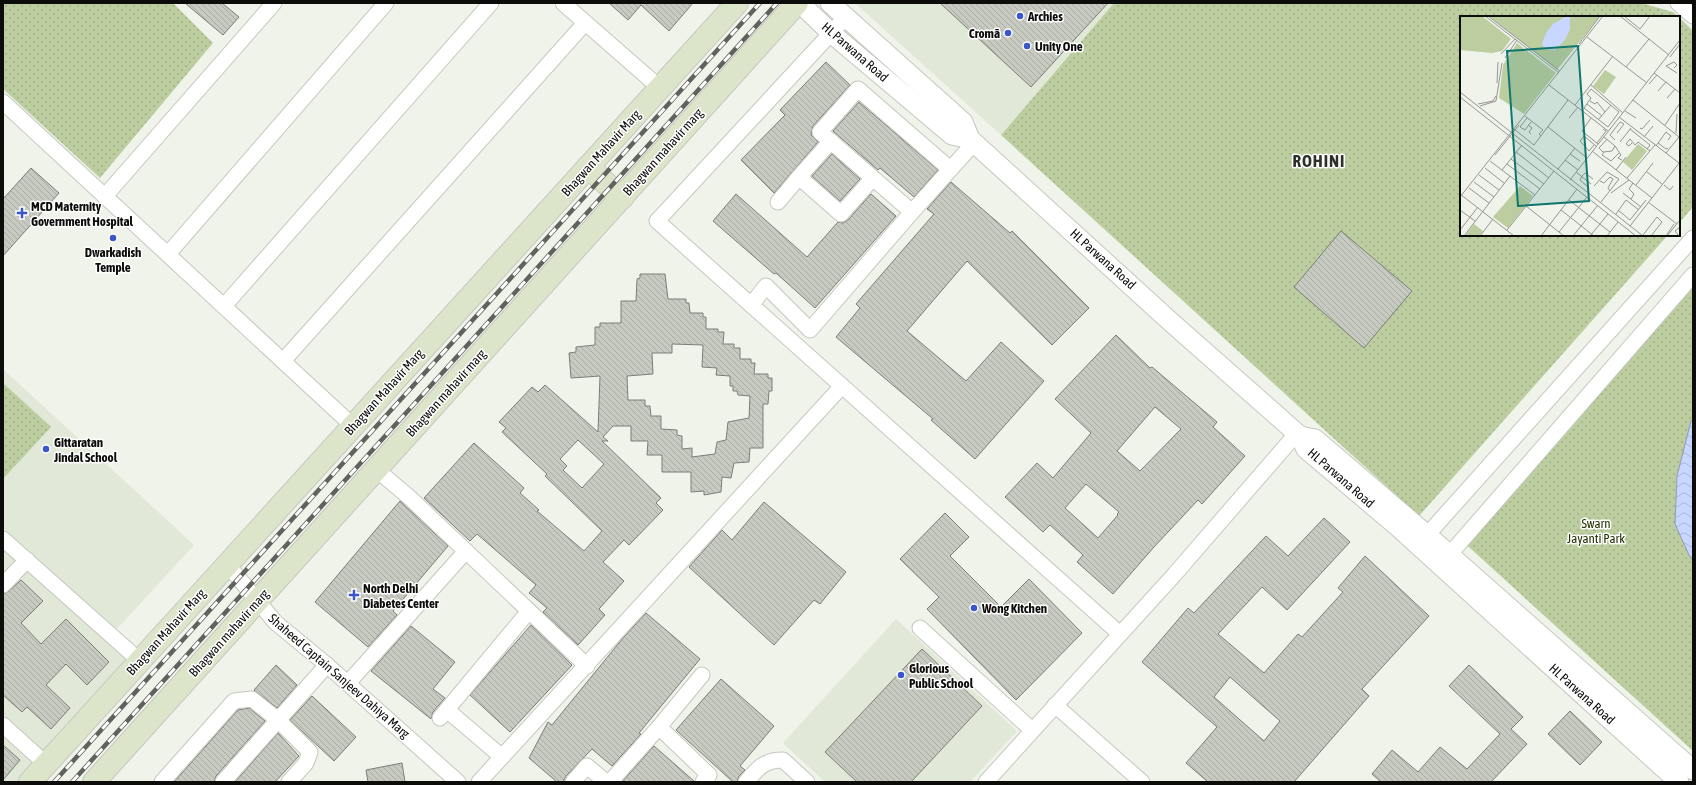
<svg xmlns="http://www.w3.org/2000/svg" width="1696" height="785" font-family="'Asap Condensed',sans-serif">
<defs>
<pattern id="grass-dots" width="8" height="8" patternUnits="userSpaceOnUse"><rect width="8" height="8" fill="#bccd9f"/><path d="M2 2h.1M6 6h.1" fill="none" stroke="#a0af88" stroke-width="1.8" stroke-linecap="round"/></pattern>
<pattern id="water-waves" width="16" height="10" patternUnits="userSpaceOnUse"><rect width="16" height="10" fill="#c8d7ff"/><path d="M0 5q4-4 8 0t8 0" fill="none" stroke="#abb7d9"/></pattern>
<pattern id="building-back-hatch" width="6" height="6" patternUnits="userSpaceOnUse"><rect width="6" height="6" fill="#c7cac1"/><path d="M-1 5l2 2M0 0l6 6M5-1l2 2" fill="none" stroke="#aaaca4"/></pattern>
</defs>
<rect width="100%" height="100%" fill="#eff3ea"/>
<g fill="#e2e8d8">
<path d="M855 3H1114L1001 135Z"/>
<path d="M3 369 194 545 115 631 3 528Z"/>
<path d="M3 539 140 661 23 782H3Z"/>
<path d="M896 619 1017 731 970 782H825L783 743Z"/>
</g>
<g fill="url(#grass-dots)">
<path d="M3 3H173L213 43 100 178 3 89Z"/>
<path d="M1114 3H1641L1673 12 1679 17H1461V235H1668L1419 516 1001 135Z"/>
<path d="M1679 17 1693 31V207L1679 223Z"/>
<path d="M1693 276V751L1459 538Z"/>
<path d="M3 383 51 427 3 479Z"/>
</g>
<path fill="url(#water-waves)" stroke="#909ab6" d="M1693 419V561L1689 555 1675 524 1677 476 1691 421Z"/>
<g fill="url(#building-back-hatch)" stroke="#7b7e76" fill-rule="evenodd">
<path d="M185 3H222L239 17 223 35Z"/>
<path d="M609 3H693L669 31 641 5 628 20Z"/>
<path d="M940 3H1108L1031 87Z"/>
<path d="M826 62 850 85 813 126 811 135 818 142 774 193 741 160 785 115 780 110Z"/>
<path d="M859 102 938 170 914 197 880 168 878 170 833 131Z"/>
<path d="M832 154 860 179 840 201 812 176Z"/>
<path d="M31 168 59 193 3 256V199Z"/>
<path d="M951 182 1010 233 1012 231 1089 308 1052 345 967 261 907 331 966 381 1001 342 1044 381 975 459 931 420 933 419 836 337 860 308 856 304 934 214 927 209Z"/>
<path d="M736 194 807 257 838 222 843 223 848 220 871 194 896 216 815 308 776 273 774 274 713 221Z"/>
<path d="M1341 231 1412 291 1364 348 1294 287Z"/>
<path d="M640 274H665L668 299H686V303H689L690 313H703V317H706V329H718V332H724L723 344H734V348H740V359H751V363H755L754 374H768V378H772V391H769L768 404H763V448H750L749 462 734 463 731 478 722 477 721 492 704 495V491L691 492V472H662V455H647L648 441H631V426H613L603 437 608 441H602L661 498 656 503 663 510 629 545 624 540 603 562 624 581 599 609 605 615 578 645 543 612 547 608 529 593 536 585 477 534 470 541 424 498 474 443 524 488 520 493 539 510 537 511 584 551 602 531 545 476 547 474 502 432 506 428 499 422 532 387 538 392 545 385 598 432 600 376 571 378 569 353 576 352V347L595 345V327H600V323H621V301H636L637 279 640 278ZM672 344 703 345 702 367 717 368 716 375 730 376V386H733V391H737L738 395 750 396 749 418 728 422 726 440 717 442 715 454 692 457V448L682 449V436L677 435V430L661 429V416H651L650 406H645V400H628L627 376 653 374 652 353H672ZM578 440 604 464 582 488 563 470 567 466 560 459Z"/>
<path d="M1116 335 1150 368 1152 367 1217 422 1213 427 1245 456 1202 504 1198 500 1154 547 1113 594 1077 562 1083 555 1050 525 1043 532 1005 497 1037 463 1053 478 1091 433 1055 399ZM1155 407 1181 429 1140 471 1117 451ZM1086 484 1119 512 1117 514 1118 515 1098 538 1065 508Z"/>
<path d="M400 501 448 546 393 611 397 615 368 647 315 602Z"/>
<path d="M764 502 846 572 820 604 814 600 774 645 689 567 722 530 732 540Z"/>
<path d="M945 513 969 537 950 556 1001 607 1029 579 1082 633 1016 700 927 609 939 597 900 559Z"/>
<path d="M1324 518 1350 542 1287 610 1262 587 1218 634 1264 673 1298 634 1302 637 1343 592 1338 588 1365 556 1429 616 1362 689 1369 696 1294 782H1208L1186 763 1217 727 1142 662 1188 608 1194 613 1266 536 1288 556ZM1230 677 1280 721 1264 741 1214 697Z"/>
<path d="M21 580 43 601 21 623 41 644 66 619 109 662 87 685 66 664 46 685 70 708 51 729 27 707 22 712 3 695V594L9 591Z"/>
<path d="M646 613 700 659 639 733 641 734 612 766 592 749 566 776 563 782H557L529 758 548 722 552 725 623 638Z"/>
<path d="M531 625 572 665 510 732 470 695Z"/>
<path d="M411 626 455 662 433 689 445 698 433 712 431 719 371 671Z"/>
<path d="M922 649 982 706 911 782H857L825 752Z"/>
<path d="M276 665 297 685 277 708 254 690Z"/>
<path d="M1469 665 1523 717 1511 729 1527 744 1491 782H1381L1372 774 1392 750 1418 772 1440 747 1467 769 1500 734 1449 686Z"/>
<path d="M721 679 774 726 740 766 745 770 739 776 737 782H733L676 730Z"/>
<path d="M312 696 356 737 334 761 290 720Z"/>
<path d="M249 708 265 721 216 776 214 782H174L238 710Z"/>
<path d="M1570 711 1602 742 1580 765 1548 734Z"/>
<path d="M278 733 299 756 275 782H235Z"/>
<path d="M3 745 20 760 3 780Z"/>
<path d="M654 746 694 781V782H622Z"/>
<path d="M402 763 405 782H368L366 770Z"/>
</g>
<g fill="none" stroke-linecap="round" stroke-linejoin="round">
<defs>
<g id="minor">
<path d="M563 3 660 88"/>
<path d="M1678 3 1693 16"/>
<path d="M845 18 657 221 1120 634"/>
<path d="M3 102 353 426"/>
<path d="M799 177 831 141"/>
<path d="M105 196 274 3"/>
<path d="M778 202 799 177 841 214 873 178"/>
<path d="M912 212 820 132 858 89 950 169"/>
<path d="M168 254 386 3"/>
<path d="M751 305 766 286 810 330 912 212 974 143"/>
<path d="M224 306 491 3"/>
<path d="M283 361 585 23"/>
<path d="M377 470 409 497 587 666"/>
<path d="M3 539 140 661"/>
<path d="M1421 544 1427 535 1693 238"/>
<path d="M1443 562 1693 275"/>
<path d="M227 564 275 622 327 665 458 782"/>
<path d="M3 585 27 560"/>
<path d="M920 628 1032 730"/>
<path d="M348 683 466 551"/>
<path d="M1055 705 1142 782"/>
<path d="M447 710 502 757"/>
<path d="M440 718 529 611"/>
<path d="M3 725 46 764"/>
<path d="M659 727 702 675"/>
<path d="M162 782 234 701 252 699 278 720 310 752 306 763 289 782"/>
<path d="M223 782 327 665"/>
<path d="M479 782 842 386"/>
<path d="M573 782 587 766 606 782"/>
<path d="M610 782 659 727 709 775 703 782"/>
<path d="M746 782C758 768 764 760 783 760L807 782"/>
<path d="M986 782 1174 575 1297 433"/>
</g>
<g id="tertiary">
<path d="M800 3 831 33 952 135 970 139"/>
<path d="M830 3 963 122 970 139 1172 323 1300 436 1306 449 1397 526 1679 782"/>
<path d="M1300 436 1315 439 1427 535 1693 770"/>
</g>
<g id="secondary">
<path d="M588 167 622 198"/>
<path d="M30 782 737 3"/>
<path d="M94 782 797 3"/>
</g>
</defs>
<use href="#minor" stroke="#c4c8bf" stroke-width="17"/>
<use href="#tertiary" stroke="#c4c8bf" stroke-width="21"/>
<use href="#secondary" stroke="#c4c8bf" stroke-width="24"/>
<use href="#minor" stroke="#fff" stroke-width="15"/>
<use href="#tertiary" stroke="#fff" stroke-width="19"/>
<use href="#secondary" stroke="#dce5c9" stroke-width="22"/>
<defs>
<g id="rail">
<path d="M54 782 760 3"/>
<path d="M72 782 777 3"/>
</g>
</defs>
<use href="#rail" stroke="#60625e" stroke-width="4.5"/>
<use href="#rail" stroke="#fff" stroke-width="3" stroke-dasharray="9" stroke-linecap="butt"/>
</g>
<g fill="#3b56c8" stroke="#fff" stroke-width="1.5">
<circle cx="1020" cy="16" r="4"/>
<circle cx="1008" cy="33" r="4"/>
<circle cx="1027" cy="46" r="4"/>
<path d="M20 207h4v4h4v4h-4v4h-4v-4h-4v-4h4z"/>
<circle cx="113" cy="238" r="4"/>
<circle cx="46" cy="449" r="4"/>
<path d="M352 589h4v4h4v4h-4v4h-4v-4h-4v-4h4z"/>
<circle cx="974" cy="608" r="4"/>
<circle cx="901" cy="675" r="4"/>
</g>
<g text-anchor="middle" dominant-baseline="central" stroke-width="3" stroke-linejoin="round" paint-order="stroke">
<g font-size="13" font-weight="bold" fill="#0c0d0b" stroke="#fff" text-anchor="start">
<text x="1028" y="16">Archies</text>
<text x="1000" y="33" text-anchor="end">Cromā</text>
<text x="1035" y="46">Unity One</text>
<text x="31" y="206">MCD Maternity<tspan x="31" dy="15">Government Hospital</tspan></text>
<text x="113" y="252" text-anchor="middle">Dwarkadish<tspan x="113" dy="15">Temple</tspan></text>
<text x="54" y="442">Gittaratan<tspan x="54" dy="15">Jindal School</tspan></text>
<text x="363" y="588">North Delhi<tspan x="363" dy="15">Diabetes Center</tspan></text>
<text x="982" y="608">Wong Kitchen</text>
<text x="909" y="668">Glorious<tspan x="909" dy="15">Public School</tspan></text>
</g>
<g font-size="13" fill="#0c0d0b" stroke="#fff">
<text transform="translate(855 52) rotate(41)">HL Parwana Road</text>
<text transform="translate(663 152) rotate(-48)">Bhagwan mahavir marg</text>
<text transform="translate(601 153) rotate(-48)">Bhagwan Mahavir Marg</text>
<text transform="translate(1103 259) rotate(42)">HL Parwana Road</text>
<text transform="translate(384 392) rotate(-48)">Bhagwan Mahavir Marg</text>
<text transform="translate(446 393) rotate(-48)">Bhagwan mahavir marg</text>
<text transform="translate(1341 478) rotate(41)">HL Parwana Road</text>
<text transform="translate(166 632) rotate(-48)">Bhagwan Mahavir Marg</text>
<text transform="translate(229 633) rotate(-48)">Bhagwan mahavir marg</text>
<text transform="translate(339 676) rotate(41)">Shaheed Captain Sanjeev Dahiya Marg</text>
<text transform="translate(1582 694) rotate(42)">HL Parwana Road</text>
</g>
<g font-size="13" fill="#243200" stroke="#fff">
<text x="1596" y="523">Swarn<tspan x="1596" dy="15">Jayanti Park</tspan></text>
</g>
<g font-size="17" font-weight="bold" letter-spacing="1" fill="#2e312a" stroke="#fff">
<text x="1319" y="161">ROHINI</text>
</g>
</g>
<g transform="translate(1460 16)">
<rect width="220" height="220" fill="#eff3ea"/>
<path d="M0 0H22L51 23 42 35 32 37 0 34ZM29 0H140L97 54ZM57 27 96 57 64 98 39 82 43 49ZM145 54 156 61 144 78 133 70ZM178 128 187 135 172 154 163 146ZM60 170 73 180 48 212 33 201ZM14 208 23 215 19 220H5Z" fill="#bccd9f"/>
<path d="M107 0H110V13L105 24 95 34 85 33 82 28 86 17 93 8Z" fill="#c8d7ff"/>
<path fill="none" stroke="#949791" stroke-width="1" d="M25 0 99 57M28 0 100 55M160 0 209 39M164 0 180 13 190 0M127 21 187 67M119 28 140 0M41 38 55 23M210 41 220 28M45 42 57 24M166 51 189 23M214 52 217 49 214 46 206 50 217 57M194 57 220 77M37 67 38 46M189 68 197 59M89 69 148 115M131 69 163 97M131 73 159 96 148 111 124 92 131 82 127 78ZM198 75 206 66M0 76 183 220M0 81 176 220M207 82 215 73M173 84 219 121 206 137M130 85 135 88 137 86 145 96M18 88 33 85 36 80M127 88 142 100M115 89 153 40M20 90 36 85 42 47M165 95 176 102M65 100 83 114 79 118 81 120M159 101 219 147M67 102 60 111 65 114 71 106M109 102 118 91M131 102 122 115 138 128M138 104 151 89M68 109 72 112 69 116 71 118M205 109 220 87M88 111 127 142M180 112 182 113 190 104M54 113 74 129 108 84M170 113 190 129 187 133M216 117 217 98M144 121 155 130 152 135 143 136 139 132 147 123M184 121 193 110M155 124 150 119 160 106 164 108 157 117M160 126 171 112M137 127 146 115 143 113M172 127 169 130 166 128 170 123 175 129 178 126 190 135M198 127 206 133 208 132M134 129 129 135 120 125 124 120 136 130M155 130 161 139 158 142 162 144M196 130 206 116 211 120 208 124M132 135 192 182M56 136 89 162M144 136 142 139 151 145 159 137M110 138 120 145M35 139 59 109M51 143 84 168M105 144 118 154M30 145 75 179M47 148 80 173M25 152 44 167M98 153 115 132M42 154 62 129M156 154 166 141M116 156 131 168M187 156 202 168M19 159 39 174M122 160 120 164 128 171M122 160 125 157 133 163M167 162 195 129M110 164 220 24M140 165 144 167 150 161 153 163 148 172 150 175M14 166 34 181M176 169 193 147M204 169 210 174 213 170M134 170 147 156 159 163 141 186M9 172 29 187M151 177 169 164M163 177 181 191M0 178 54 220M0 181 143 0M171 183 174 178 169 173 173 167M109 184 150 216M188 186 217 208M66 190 104 220M0 194 15 205M101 194 134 220M158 194 170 204 186 184M156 198 166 184 179 194M170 210 220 146M0 214 18 191M47 214 94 155M99 216 127 181M183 219 197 201 202 206 191 220M4 220 50 160M20 220 33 203M81 220 117 173M113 220 138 189M130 220 148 198M147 220 158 206M206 220 214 208M207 220 220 204M219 220 215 215 220 211"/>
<path fill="#0f766e" fill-opacity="0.15" stroke="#0f766e" stroke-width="2" d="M118 30 129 185 58 190 47 35Z"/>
<rect width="220" height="220" fill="none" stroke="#0c0d0b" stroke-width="2"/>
</g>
<rect width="1696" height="785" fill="none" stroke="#0c0d0b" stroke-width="8"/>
</svg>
